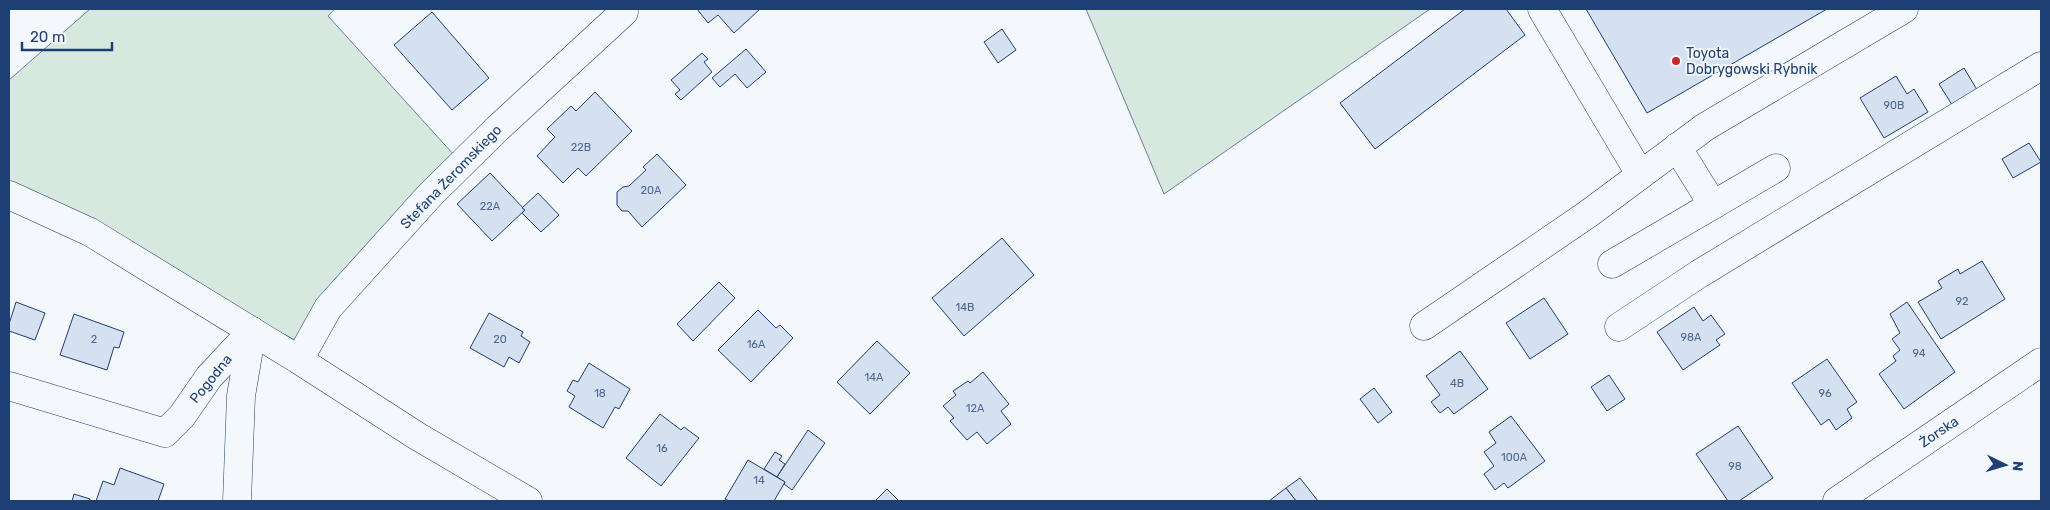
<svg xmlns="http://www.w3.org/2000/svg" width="2050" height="510" font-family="Rubik,sans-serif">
<rect width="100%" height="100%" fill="#f4f7fb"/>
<g fill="#d7e8df" stroke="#687fa3">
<path d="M90 9H335L328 16 454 155 295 340 9 190V80Z"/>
<path d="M1086 9H1430L1164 194Z"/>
</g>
<g fill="#d5e0f0" stroke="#1d3f73">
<path d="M697 9H758L759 10 734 33 718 15 708 23Z"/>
<path d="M1465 9H1506L1525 35 1375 149 1340 103Z"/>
<path d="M1586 9H1827L1647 113Z"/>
<path d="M432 12 489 78 452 110 394 45Z"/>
<path d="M1002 29 1016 50 998 63 984 42Z"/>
<path d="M746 49 766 72 747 88 735 74 720 87 712 78Z"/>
<path d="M702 53 708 59 704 62 712 72 681 100 675 94 680 90 671 80Z"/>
<path d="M1964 68 1979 93 1954 108 1939 84Z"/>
<path d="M1896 76 1907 94 1914 89 1928 112 1884 138 1860 98Z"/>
<path d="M595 92 632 131 586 176 578 168 563 183 537 156 555 137 547 129 571 106 576 111Z"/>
<path d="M2029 143 2041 162 2013 178 2002 159Z"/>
<path d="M657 154 686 185 642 227 628 211H622L617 205V192L623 187 629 186 646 170 643 167Z"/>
<path d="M490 173 525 210 492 241 457 204Z"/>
<path d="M538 193 559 215 541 232 522 213 525 210 522 208Z"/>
<path d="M1002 238 1034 275 964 336 932 298Z"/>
<path d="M1982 261 2005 299 1941 339 1918 302 1942 288 1938 281 1958 269 1960 274Z"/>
<path d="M719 282 735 298 693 341 677 324Z"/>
<path d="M1544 298 1568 334 1530 359 1506 323Z"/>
<path d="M16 302 45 313 35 340 9 331V324Z"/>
<path d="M1907 302 1955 372 1904 409 1879 374 1896 361 1893 356 1900 350 1892 339 1900 333 1890 314Z"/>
<path d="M1694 307 1703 321 1711 315 1725 334 1716 340 1720 345 1683 370 1657 332Z"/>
<path d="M758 310 776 328 780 325 793 338 751 382 718 350Z"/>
<path d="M489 313 523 332 521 336 530 342 519 363 509 357 504 367 470 348Z"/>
<path d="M74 314 124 332 119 348 114 347 107 370 60 355Z"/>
<path d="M877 341 910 373 870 414 837 382Z"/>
<path d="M1460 351 1488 389 1454 414 1448 407 1440 413 1431 402 1440 395 1426 376Z"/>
<path d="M1827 359 1857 402 1847 409 1852 418 1836 430 1829 419 1821 425 1792 383Z"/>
<path d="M589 363 630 389 619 409 615 407 603 428 569 407 575 396 567 391 573 380 578 382Z"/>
<path d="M983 372 1009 404 1001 411 1011 424 987 444 977 432 967 440 950 421 954 418 943 406 956 395 953 391 968 381 970 383Z"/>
<path d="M1609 375 1625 399 1607 411 1591 387Z"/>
<path d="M1374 388 1392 412 1378 423 1360 399Z"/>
<path d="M660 414 681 430 684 427 699 438 661 486 626 458Z"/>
<path d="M1511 416 1545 461 1508 488 1504 483 1495 490 1484 474 1494 466 1484 452 1496 443 1489 432Z"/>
<path d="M1738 426 1773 478 1739 501H1728L1696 454Z"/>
<path d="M808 430 825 443 792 490 784 484 785 482 777 477Z"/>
<path d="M775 452 782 456 779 460 785 464 777 477 764 469Z"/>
<path d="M748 460 785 482 774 501H729L725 499Z"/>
<path d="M120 468 164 484 158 501H96L103 481 114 485Z"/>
<path d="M1300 478 1318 501H1296L1286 488Z"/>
<path d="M1286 488 1296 501H1269Z"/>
<path d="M887 489 899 501H875Z"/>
<path d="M74 494 90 499 89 501H72Z"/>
</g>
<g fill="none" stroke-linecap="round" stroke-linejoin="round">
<defs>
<g id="minor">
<path d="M1542 9 1640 174"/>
<path d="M1677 147 1713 205"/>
<path d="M9 195 90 232 299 360 417 436 528 501"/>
<path d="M1612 264 1776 168"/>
<path d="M1424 326 1588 214 1705 127 1904 9"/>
<path d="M1619 327 1699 274 2041 66"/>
<path d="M299 360 328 308 430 195 498 128 624 12"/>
<path d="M9 386 165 433 182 416 209 377 252 331"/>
<path d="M237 501 241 396 252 331"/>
<path d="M1837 501 2041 362"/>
</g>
</defs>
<use href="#minor" stroke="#1d3f73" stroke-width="29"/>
<use href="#minor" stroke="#f4f7fb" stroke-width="28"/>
</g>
<circle fill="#c62828" stroke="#f4f7fb" stroke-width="2" cx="1676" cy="61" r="5"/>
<g text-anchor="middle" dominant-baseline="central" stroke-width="4" stroke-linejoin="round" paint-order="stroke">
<g font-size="11" fill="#4b6792">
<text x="1894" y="105">90B</text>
<text x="581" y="147">22B</text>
<text x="651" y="190">20A</text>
<text x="490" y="206">22A</text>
<text x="1962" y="301">92</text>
<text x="965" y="307">14B</text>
<text x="1691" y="337">98A</text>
<text x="94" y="339">2</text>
<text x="500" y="339">20</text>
<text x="756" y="344">16A</text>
<text x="1919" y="353">94</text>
<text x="874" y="377">14A</text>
<text x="1457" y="383">4B</text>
<text x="600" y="393">18</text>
<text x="1825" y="393">96</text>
<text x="975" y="408">12A</text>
<text x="662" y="448">16</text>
<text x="1514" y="457">100A</text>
<text x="1735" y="466">98</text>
<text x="759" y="480">14</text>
</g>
<g font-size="14" fill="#1d3f73" stroke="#f4f7fb" text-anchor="start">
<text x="1686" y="53">Toyota<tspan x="1686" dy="16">Dobrygowski Rybnik</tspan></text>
</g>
<g font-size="14" fill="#1d3f73" stroke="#f4f7fb">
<text transform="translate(451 177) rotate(-46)">Stefana Żeromskiego</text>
<text transform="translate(211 379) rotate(-51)">Pogodna</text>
<text transform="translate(1939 432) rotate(-34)">Żorska</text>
</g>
</g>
<rect width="2050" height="510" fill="none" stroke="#1d3f73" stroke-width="20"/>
<g transform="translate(2005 465) rotate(95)" stroke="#f4f7fb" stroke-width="4" paint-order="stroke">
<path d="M0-4L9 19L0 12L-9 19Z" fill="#1d3f73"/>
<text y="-8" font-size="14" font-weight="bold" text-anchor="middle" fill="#1d3f73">N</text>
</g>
<path d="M22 42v8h90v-8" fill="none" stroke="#1d3f73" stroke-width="2.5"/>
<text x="30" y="42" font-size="15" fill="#1d3f73" stroke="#f4f7fb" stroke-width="4" paint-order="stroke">20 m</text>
</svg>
